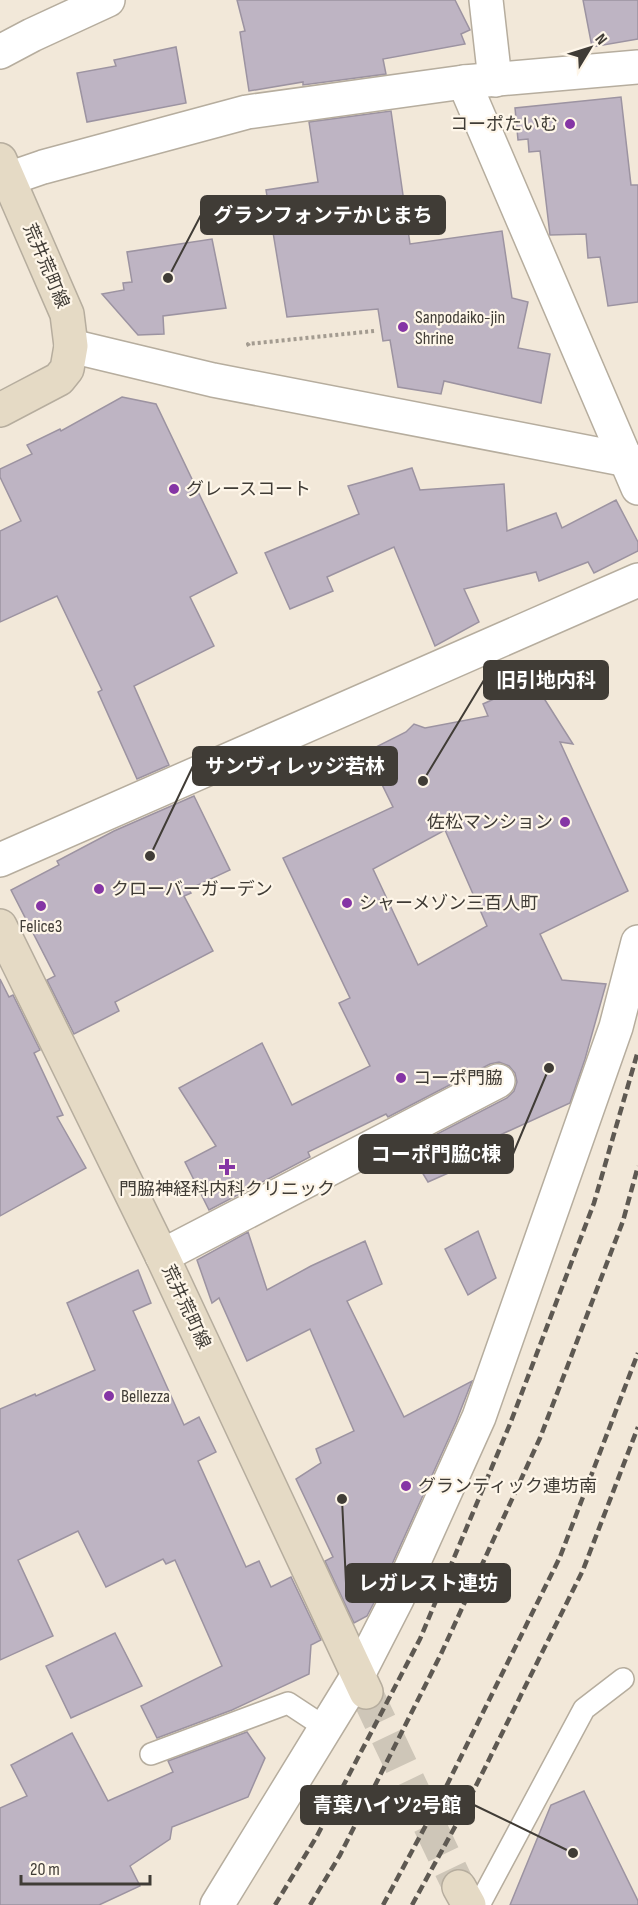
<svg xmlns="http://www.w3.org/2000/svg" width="638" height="1905" font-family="'Sofia Sans Condensed','Noto Sans JP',sans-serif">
<rect width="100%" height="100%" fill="#f2e8d9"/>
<g fill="#beb4c3" stroke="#9c93a1" stroke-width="1.5" fill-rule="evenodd">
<path d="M237 0H455L470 30 461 34 465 44 383 59 386 74 303 85V82L249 91 240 32 245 31Z"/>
<path d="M583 0H638V39L592 47Z"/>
<path d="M176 47 186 103 87 122 77 73 116 66 114 60Z"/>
<path d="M621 97 631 185H638V302L608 306 600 257 588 258 586 234 550 235 540 151 529 152 528 139 518 140 515 108Z"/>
<path d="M391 111 410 244 502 231 512 298 528 302 518 348 550 354 541 403 444 381 441 394 398 387 390 340 383 341 378 309 287 317 266 190 318 182 309 122Z"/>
<path d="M212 239 226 308 163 316 164 334 138 335 102 294 124 290 123 283 132 282 127 252Z"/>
<path d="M122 397 156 404 237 573 190 597 214 646 134 686 169 765 137 779 98 692 102 690 57 596 0 622V531L21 521 0 477V469L32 454 27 445 60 429 61 431Z"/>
<path d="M412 468 420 490 504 484 507 531 556 513 562 528 616 500 638 542V551L594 573 588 562 539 581 536 572 464 589 479 622 435 646 394 547 327 577 333 591 290 609 265 553 359 514 348 486Z"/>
<path d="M533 681 573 744 560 742 628 891 540 934 562 980 606 984 585 1059 570 1103 500 1135 505 1148 428 1182 408 1149 507 1098 514 1091 517 1082 515 1073 509 1066 499 1062 490 1064 388 1117 386 1114 308 1152 310 1157 209 1210 185 1162 216 1146 179 1088 262 1043 292 1105 370 1066 339 1003 350 998 283 858 393 807 366 752 406 732 414 724 425 728 488 716 483 704ZM445 830 487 926 418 965 373 869Z"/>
<path d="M194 796 230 870 189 889 191 893 184 896 213 951 115 1002 119 1011 74 1034 47 980 55 976 11 890 59 865 57 861 114 831Z"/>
<path d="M0 979 9 997 13 995 40 1050 34 1053 63 1115 57 1117 86 1168 0 1216Z"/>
<path d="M478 1231 496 1278 468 1295 445 1249Z"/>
<path d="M248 1232 267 1290 311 1266 365 1241 382 1284 347 1301 404 1417 472 1381 456 1422 380 1591 367 1616 354 1623 325 1561 333 1557 296 1479 321 1463 316 1449 354 1431 310 1329 247 1361 219 1298 212 1303 197 1260Z"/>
<path d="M138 1270 151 1303 133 1311 184 1425 199 1417 216 1452 198 1461 246 1567 259 1561 271 1587 291 1577 321 1640 311 1645 309 1674 232 1710 157 1738 141 1706 222 1666 175 1560 166 1564 163 1559 106 1587 78 1531 18 1560 53 1636 0 1660V1409L35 1394 36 1396 95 1370 67 1303Z"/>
<path d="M115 1633 142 1686 71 1718 46 1666Z"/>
<path d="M247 1732 265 1758 248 1797 172 1827 170 1839 130 1866 140 1886 99 1905H0V1808L27 1796 11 1765 72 1733 108 1801 173 1772 168 1761Z"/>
<path d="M584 1791 638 1901V1905H510L551 1805Z"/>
</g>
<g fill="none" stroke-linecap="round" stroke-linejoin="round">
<path stroke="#cec6b8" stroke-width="33" stroke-dasharray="33 16" stroke-linecap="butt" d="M366 1692 459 1887"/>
<defs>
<g id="service">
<path d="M151 1754 288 1703 326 1728"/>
<path d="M479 1905 584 1709 623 1679"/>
</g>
<g id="minor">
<path d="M486 0 495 80"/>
<path d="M464 82 638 488"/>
<path d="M8 179 43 167 247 112 464 82 638 67"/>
<path d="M0 860 638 580"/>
<path d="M162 1256 498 1081"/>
<path d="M358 1675 397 1599 479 1417 616 1027 638 942"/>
</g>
<g id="tertiary">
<path d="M0 52 32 35 108 0"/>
<path d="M71 346 213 380 638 462"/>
<path d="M217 1905 358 1675"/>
</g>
<g id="secondary">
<path d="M0 160 67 314 71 346 67 369 59 379 0 410"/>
<path d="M0 926 162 1256 366 1692"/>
<path d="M459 1887 469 1905"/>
</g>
</defs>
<use href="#service" stroke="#b6ad9e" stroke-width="24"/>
<use href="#minor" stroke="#b6ad9e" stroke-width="36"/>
<use href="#tertiary" stroke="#b6ad9e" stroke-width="36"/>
<use href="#secondary" stroke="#b6ad9e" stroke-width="36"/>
<path stroke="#a39b90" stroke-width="4" stroke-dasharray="3 3" stroke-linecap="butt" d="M249 346 248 344 374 331"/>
<use href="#service" stroke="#fff" stroke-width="21"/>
<use href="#minor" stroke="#fff" stroke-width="33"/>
<use href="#tertiary" stroke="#fff" stroke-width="33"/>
<use href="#secondary" stroke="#e5dac5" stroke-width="33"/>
<g stroke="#5e5952" stroke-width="4.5" stroke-dasharray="9 4.5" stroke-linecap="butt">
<path d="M275 1905 317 1836 420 1639 510 1424 594 1203 638 1051"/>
<path d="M310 1905 340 1855 441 1654 540 1438 623 1221 638 1166"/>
<path d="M383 1905 440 1799 560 1557 638 1353"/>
<path d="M412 1905 462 1814 583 1570 638 1427"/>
</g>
</g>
<g fill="#8535a5" stroke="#fef6e9" stroke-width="2">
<circle cx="570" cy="124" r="6"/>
<circle cx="403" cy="327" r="6"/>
<circle cx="174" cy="489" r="6"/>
<circle cx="565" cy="822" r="6"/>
<circle cx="99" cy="889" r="6"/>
<circle cx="347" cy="903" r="6"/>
<circle cx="41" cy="906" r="6"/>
<circle cx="401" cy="1078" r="6"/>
<path d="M224 1158h6v6h6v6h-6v6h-6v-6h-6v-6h6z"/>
<circle cx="109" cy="1396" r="6"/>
<circle cx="406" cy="1486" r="6"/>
</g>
<g text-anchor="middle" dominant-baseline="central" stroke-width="4.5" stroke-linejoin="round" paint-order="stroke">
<g font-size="18" fill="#403c36" stroke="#fef6e9" text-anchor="start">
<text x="558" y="124" text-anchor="end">コーポたいむ</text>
<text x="415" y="317">Sanpodaiko-jin<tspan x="415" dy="21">Shrine</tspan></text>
<text x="186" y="489">グレースコート</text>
<text x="553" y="822" text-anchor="end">佐松マンション</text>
<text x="111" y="889">クローバーガーデン</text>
<text x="359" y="903">シャーメゾン三百人町</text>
<text x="41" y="926" text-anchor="middle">Felice3</text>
<text x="413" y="1078">コーポ門脇</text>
<text x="227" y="1189" text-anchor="middle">門脇神経科内科クリニック</text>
<text x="121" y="1396">Bellezza</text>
<text x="418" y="1486">グランティック連坊南</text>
</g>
<g font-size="18" fill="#403c36" stroke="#fef6e9">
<text transform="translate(46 266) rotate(67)">荒井荒町線</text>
<text transform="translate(186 1307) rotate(65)">荒井荒町線</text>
</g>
</g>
<path fill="none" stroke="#403c36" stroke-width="2" d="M168 278L201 215M423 781L484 680M150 856L193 766M549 1068L513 1154M342 1499L346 1583M573 1853L474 1805"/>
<g fill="#403c36" stroke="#fef6e9" stroke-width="2">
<circle cx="168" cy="278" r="6"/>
<circle cx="423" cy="781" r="6"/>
<circle cx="150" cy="856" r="6"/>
<circle cx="549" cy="1068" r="6"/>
<circle cx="342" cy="1499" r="6"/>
<circle cx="573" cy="1853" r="6"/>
</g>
<g fill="#403c36" stroke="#403c36" stroke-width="2">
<rect x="201" y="196" width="244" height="38" rx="6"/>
<rect x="484" y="661" width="124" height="38" rx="6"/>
<rect x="193" y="747" width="204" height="38" rx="6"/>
<rect x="359" y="1135" width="154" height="38" rx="6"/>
<rect x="346" y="1564" width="164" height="38" rx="6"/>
<rect x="301" y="1786" width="173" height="38" rx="6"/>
</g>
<g font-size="20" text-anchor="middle" font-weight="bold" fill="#fff">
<text x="323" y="222">グランフォンテかじまち</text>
<text x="546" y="687">旧引地内科</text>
<text x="295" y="773">サンヴィレッジ若林</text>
<text x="436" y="1161">コーポ門脇C棟</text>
<text x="428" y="1590">レガレスト連坊</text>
<text x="387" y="1812">青葉ハイツ2号館</text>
</g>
<g transform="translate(590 48) rotate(52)" stroke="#fef6e9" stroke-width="4.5" paint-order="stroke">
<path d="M0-4.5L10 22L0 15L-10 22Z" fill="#403c36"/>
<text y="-9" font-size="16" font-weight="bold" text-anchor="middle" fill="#403c36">N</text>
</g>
<path d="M21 1875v9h129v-9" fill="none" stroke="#403c36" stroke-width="3"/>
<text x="30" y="1875" font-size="18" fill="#403c36" stroke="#fef6e9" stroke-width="4.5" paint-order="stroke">20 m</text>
</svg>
